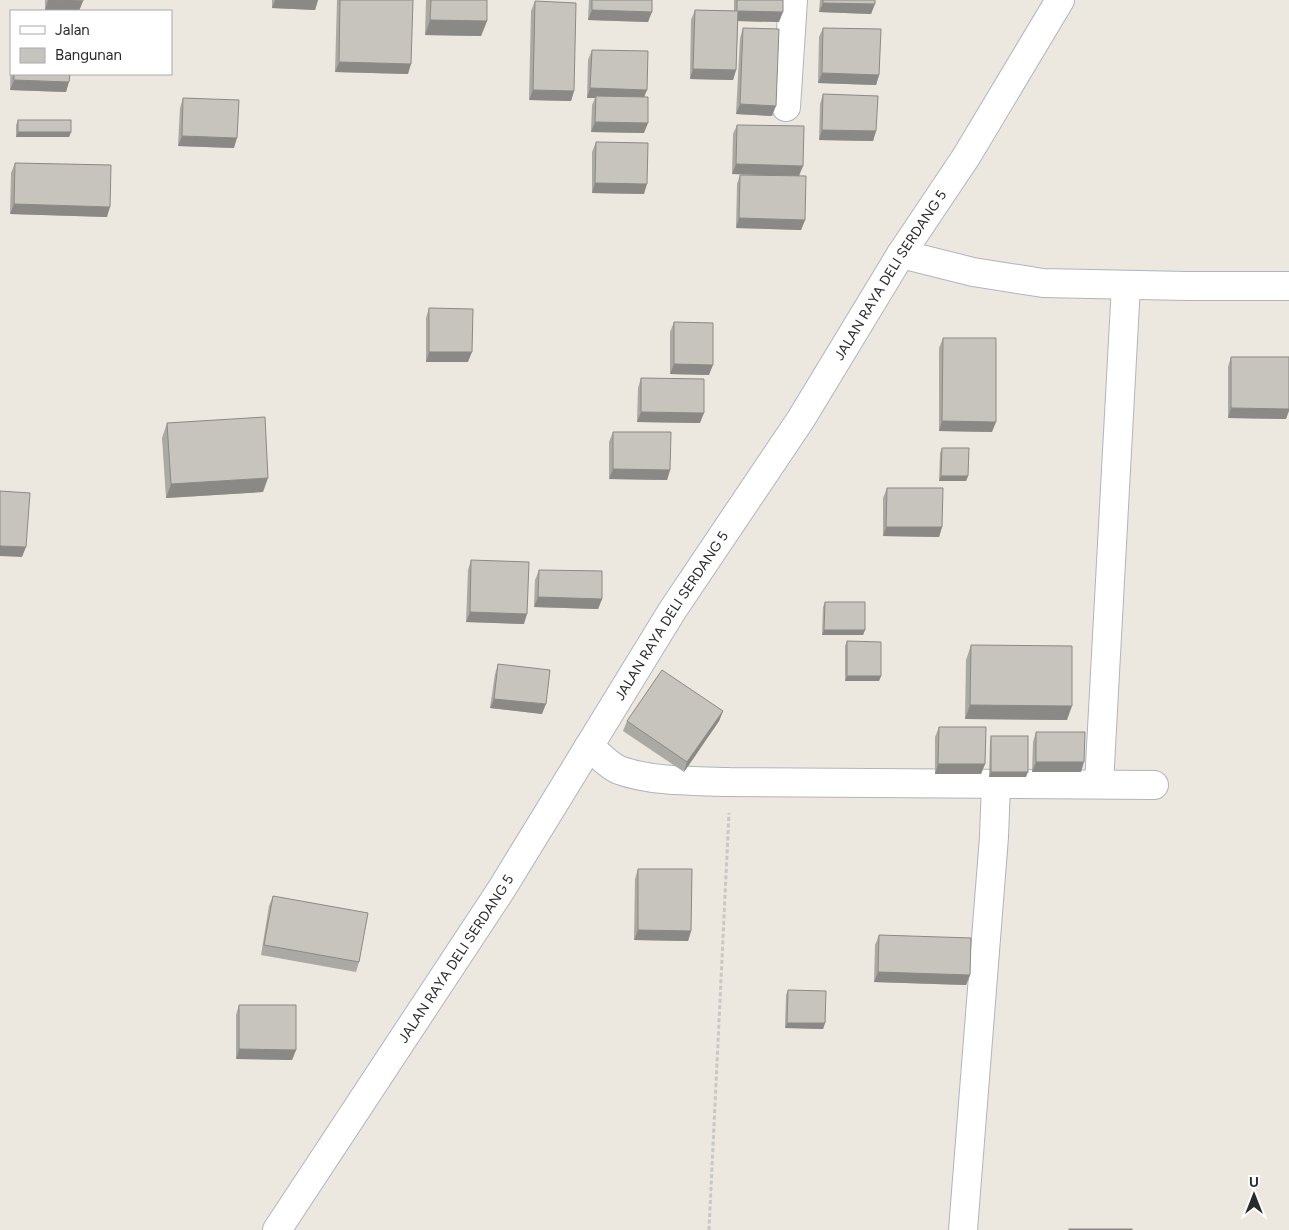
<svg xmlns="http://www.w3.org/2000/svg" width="1289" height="1230" font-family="Figtree,sans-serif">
<rect width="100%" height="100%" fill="#ece7df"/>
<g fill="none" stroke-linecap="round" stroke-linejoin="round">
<defs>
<g id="street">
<path d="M786 107 793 0"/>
<path d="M901 254 973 272 1043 283 1187 286H1289"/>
<path d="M589 746C598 754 609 766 619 770 651 782 697 781 730 782L1154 785"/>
<path d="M1099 784 1126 285"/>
<path d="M963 1230 994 837 996 784"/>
</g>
<g id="secondary">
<path id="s1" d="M277 1230 501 890 672 611 801 419 901 254 966 157 1060 0"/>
</g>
</defs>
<use href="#street" stroke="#b2b4bd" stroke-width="30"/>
<use href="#secondary" stroke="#b2b4bd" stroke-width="30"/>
<path stroke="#c8c8c8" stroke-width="3" stroke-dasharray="4 2.5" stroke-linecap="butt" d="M709 1230 729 813"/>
<use href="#street" stroke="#fff" stroke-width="28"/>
<use href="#secondary" stroke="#fff" stroke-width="28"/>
</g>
<g fill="#aba9a3">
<path d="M45 0H83L79 11 45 10Z"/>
<path d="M272 0H318L315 10 272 8Z"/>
<path d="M337 0H413L408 74 335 72Z"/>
<path d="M426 0H487V21L481 36 425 35Z"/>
<path d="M589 0H652L648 22 588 20Z"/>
<path d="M734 0H783L779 22 738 21 736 70 733 80 690 79 691 20 695 10 734 11Z"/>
<path d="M820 0H875L871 14 819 12Z"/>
<path d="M535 1 574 91 571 101 529 100 531 11Z"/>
<path d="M743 28 772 116 736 114 740 38Z"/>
<path d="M823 28 879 75 876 85 818 83 819 37Z"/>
<path d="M592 50 644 97V133L591 132 592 105 595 98H587L588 60Z"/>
<path d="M11 55V74H70L66 92 10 90Z"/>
<path d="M823 94 876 131 873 141 819 140 820 104Z"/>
<path d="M183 98 234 148 178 146 180 108Z"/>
<path d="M18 120 71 132 69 137H16V125Z"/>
<path d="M737 125 799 176 732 174 733 134Z"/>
<path d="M596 142 644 194 592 193V152Z"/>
<path d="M15 163 107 217 10 214 11 173Z"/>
<path d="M740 175 805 220 801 230 736 228 737 184Z"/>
<path d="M429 308 468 362H426V318Z"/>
<path d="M674 322 709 375 670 374V332Z"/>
<path d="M943 338 992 432 939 431V348Z"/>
<path d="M1231 357 1286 419 1228 418V367Z"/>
<path d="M641 378 700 423 637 422 638 388Z"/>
<path d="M167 423 263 492 166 498 162 438Z"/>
<path d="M613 432 670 470 667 480 609 479V442Z"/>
<path d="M942 448 968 476 966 481H939L940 453Z"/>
<path d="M887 488 942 527 939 537 883 536V498Z"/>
<path d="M471 560 524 624 466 622 468 570Z"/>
<path d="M539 570 602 599 598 609 534 607 535 580Z"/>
<path d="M825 602 865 630 863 635H822L823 607Z"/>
<path d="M847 641 881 676 879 681H845V646Z"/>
<path d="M971 645 1067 720 965 719 966 660Z"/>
<path d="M498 664 542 714 490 708 495 674Z"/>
<path d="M723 711 719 721 684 772 623 731 627 721Z"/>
<path d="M939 727 985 764 981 774H935V737Z"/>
<path d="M1036 732 1081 772H1032L1033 742Z"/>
<path d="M991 736 1026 777H989L990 741Z"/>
<path d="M638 869 691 931 688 941 634 940 635 879Z"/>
<path d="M273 896 359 962 356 972 261 955 269 906Z"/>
<path d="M879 935 970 975 966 985 874 982 875 945Z"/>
<path d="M788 990 825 1023 823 1029 785 1028 786 995Z"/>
<path d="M239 1005 296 1050 292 1060 236 1059V1015Z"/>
</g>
<g fill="#8b8985">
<path d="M48 0 83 1 79 11 45 10Z"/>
<path d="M275 0H318L315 10 272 8Z"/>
<path d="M823 3 875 4 871 14 819 12Z"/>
<path d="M592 10 652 12 648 22 588 20Z"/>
<path d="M738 11 783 12 779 22 735 21Z"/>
<path d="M430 20 487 21 481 36 425 35Z"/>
<path d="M339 62 411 64 408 74 335 72Z"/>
<path d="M693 69 736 70 733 80 690 79Z"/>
<path d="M822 73 879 75 876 85 818 83Z"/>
<path d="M14 80 69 82 66 92 10 90Z"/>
<path d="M590 88 647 90 643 100 596 96 595 98H587Z"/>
<path d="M533 90 574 91 571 101 529 100Z"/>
<path d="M740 104 776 106 772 116 736 114Z"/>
<path d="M595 122 648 123 644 133 591 132Z"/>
<path d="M822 130 876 131 873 141 819 140Z"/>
<path d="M18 132H71L69 137H16Z"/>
<path d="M182 136 237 138 234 148 178 146Z"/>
<path d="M736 164 803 166 799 176 732 174Z"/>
<path d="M595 183 647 184 644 194 592 193Z"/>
<path d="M14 204 110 207 107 217 10 214Z"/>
<path d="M739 218 805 220 801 230 736 228Z"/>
<path d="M429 352H472L468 362H426Z"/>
<path d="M674 364 713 365 709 375 670 374Z"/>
<path d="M1231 408 1289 409V411L1286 419 1228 418Z"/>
<path d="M641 412 704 413 700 423 637 422Z"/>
<path d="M942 421 996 422 992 432 939 431Z"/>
<path d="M613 469 670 470 667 480 609 479Z"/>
<path d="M941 476H968L966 481H939Z"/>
<path d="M268 478 263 492 166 498 171 484Z"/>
<path d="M886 527H942L939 537 883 536Z"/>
<path d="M0 546 26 547 22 557 0 556Z"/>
<path d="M538 597 602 599 598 609 534 607Z"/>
<path d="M470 612 527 614 524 624 466 622Z"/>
<path d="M824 630H865L863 635H822Z"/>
<path d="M847 676H881L879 681H845Z"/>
<path d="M494 699 546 704 542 714 490 708Z"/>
<path d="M970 705 1072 706 1067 720 965 719Z"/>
<path d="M723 711 719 721 684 772 687 762Z"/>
<path d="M1036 762H1084L1081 772H1032Z"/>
<path d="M938 764H985L981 774H935Z"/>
<path d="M991 772H1028L1026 777H989Z"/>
<path d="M638 930 691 931 688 941 634 940Z"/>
<path d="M878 972 970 975 966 985 874 982Z"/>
<path d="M787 1023H825L823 1029 785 1028Z"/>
<path d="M239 1049 296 1050 292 1060 236 1059Z"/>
</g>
<g fill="#c7c4be" stroke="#8b8985">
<path d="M48 0H83V1Z"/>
<path d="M340 0H413L411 64 339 62Z"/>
<path d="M431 0H487V21L430 20Z"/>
<path d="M592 0H652V12L592 10Z"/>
<path d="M737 0H783V12L738 11 736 70 693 69 695 10 737 11Z"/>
<path d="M823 0H875V4L823 3Z"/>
<path d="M535 1 576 3 574 91 533 90Z"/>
<path d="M743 28 779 29 776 106 740 104Z"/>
<path d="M823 28 881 29 879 75 822 73Z"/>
<path d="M592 50 648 51 647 90 590 88Z"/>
<path d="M14 74H70L69 82 14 80Z"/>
<path d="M823 94 878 96 876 131 822 130Z"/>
<path d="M596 96 648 97V123L595 122Z"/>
<path d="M183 98 239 100 237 138 182 136Z"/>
<rect x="18" y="120" width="53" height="12"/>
<path d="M737 125 804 126 803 166 736 164Z"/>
<path d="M596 142 648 143 647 184 595 183Z"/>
<path d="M15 163 111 165 110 207 14 204Z"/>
<path d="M740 175 806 176 805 220 739 218Z"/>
<path d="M429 308 473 309 472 352H429Z"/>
<path d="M674 322 713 323V365L674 364Z"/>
<path d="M943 338H996V422L942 421Z"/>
<path d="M1231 357H1289V409L1231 408Z"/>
<path d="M641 378 704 379V413L641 412Z"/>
<path d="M265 417 268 478 171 484 167 423Z"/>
<path d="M613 432H671L670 470 613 469Z"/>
<path d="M942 448H969L968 476H941Z"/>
<path d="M887 488H943L942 527H886Z"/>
<path d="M0 491 30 493 26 547 0 546Z"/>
<path d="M471 560 529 562 527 614 470 612Z"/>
<path d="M539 570 602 571V599L538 597Z"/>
<path d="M825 602H865V630H824Z"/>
<path d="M847 641 881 642V676H847Z"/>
<path d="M971 645 1072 646V706L970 705Z"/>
<path d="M498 664 550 670 546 704 494 699Z"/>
<path d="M662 670 723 711 687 762 627 721Z"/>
<path d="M939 727H986L985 764H938Z"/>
<path d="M1036 732H1085L1084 762H1036Z"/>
<rect x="991" y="736" width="37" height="36"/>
<path d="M638 869H692L691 931 638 930Z"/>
<path d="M273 896 368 913 359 962 264 945Z"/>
<path d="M879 935 971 938 970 975 878 972Z"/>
<path d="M788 990 826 991 825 1023H787Z"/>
<path d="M239 1005H296V1050L239 1049Z"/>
<rect x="1069" y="1229" width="63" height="1"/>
</g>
<g text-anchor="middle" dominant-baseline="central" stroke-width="4.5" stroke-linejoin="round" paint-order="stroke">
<g font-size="14" fill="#2b2b2b" stroke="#fff">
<text stroke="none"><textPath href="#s1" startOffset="1135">JALAN RAYA DELI SERDANG 5</textPath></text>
<text stroke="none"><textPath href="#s1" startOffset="730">JALAN RAYA DELI SERDANG 5</textPath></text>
<text stroke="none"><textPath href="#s1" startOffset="325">JALAN RAYA DELI SERDANG 5</textPath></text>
</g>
</g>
<rect x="10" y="10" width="162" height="65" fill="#ffffff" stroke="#aaaaaa"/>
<rect x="20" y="26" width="25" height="8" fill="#ffffff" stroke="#aaaaaa"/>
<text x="55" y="35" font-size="15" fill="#2b2b2b">Jalan</text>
<rect x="20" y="48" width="25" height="15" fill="#c7c4be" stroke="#aaaaaa"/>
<text x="55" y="60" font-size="15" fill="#2b2b2b">Bangunan</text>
<g transform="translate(1254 1195)" stroke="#ffffff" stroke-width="4" paint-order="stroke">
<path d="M0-4L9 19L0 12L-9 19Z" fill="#2b2b2b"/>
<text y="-8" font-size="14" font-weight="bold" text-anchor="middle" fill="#2b2b2b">U</text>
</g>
</svg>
